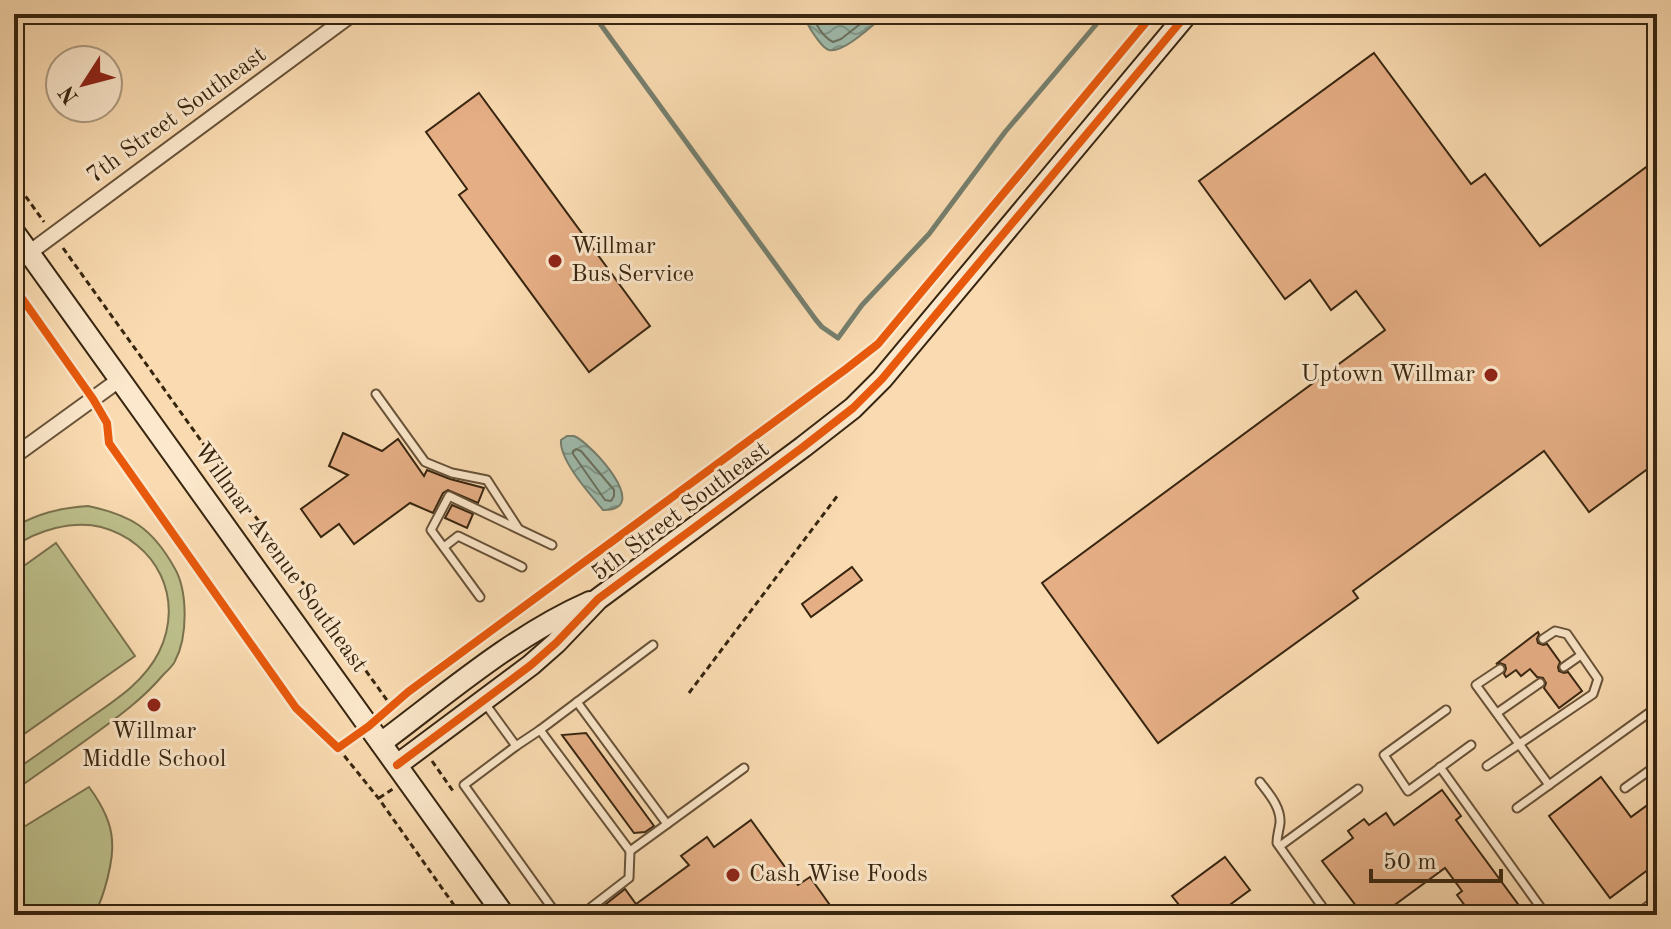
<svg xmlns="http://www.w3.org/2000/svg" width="1671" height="929" font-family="'Old Standard TT',serif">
<defs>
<pattern id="water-waves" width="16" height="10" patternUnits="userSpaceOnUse" patternTransform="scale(2)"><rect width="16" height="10" fill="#9ebbac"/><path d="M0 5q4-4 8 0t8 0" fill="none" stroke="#82988b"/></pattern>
</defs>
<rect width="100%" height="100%" fill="#fadbb1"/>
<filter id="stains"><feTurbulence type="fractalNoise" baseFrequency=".0025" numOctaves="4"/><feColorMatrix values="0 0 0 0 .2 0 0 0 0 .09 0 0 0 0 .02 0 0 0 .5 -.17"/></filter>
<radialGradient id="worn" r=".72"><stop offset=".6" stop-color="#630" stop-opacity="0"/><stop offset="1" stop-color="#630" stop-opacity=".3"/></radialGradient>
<g fill="#bdc08c" stroke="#7a724e" stroke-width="2">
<path d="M88 506C131 515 152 528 174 567 188 590 188 637 175 661 173 666 167 671 163 675 142 700 115 719 89 738 64 756 39 773 14 791V771C37 755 61 738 84 722 112 702 143 684 159 652 185 599 157 542 101 527 73 520 37 530 14 547V527C39 513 60 508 88 506Z"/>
<path d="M56 543 135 656 14 741V573Z"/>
<path d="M89 787C100 802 111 821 112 840 114 860 104 897 94 915H14V833Z"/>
</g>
<g fill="url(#water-waves)" stroke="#757f6e" stroke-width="2">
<path d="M804 14H886C875 23 843 54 829 50 823 48 819 41 815 36 810 29 806 23 804 14Z"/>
<path d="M567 436C569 436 571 436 574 436 590 442 654 511 603 510 590 494 559 460 561 440Z"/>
</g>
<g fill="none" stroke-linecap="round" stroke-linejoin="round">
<g stroke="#6a705e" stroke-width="2">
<path d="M812 14C815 24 823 37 833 42L841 39 873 14"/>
<path d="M576 449 581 451 614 490V496L611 501 605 500 573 454V451Z"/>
</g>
<path stroke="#757f6e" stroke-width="5" d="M593 14 816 320 822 327 838 338 862 305 929 234 1005 132 1105 14"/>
</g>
<g fill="#e6ae85" stroke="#372510" stroke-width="2">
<path d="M1374 53 1471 184 1485 174 1540 246 1657 159V462L1589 512 1544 451 1353 591 1358 598 1158 743 1042 583 1385 330 1356 291 1331 310 1310 280 1285 299 1199 181Z"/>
<path d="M479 93 650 326 589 372 459 195 467 189 426 132Z"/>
<path d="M343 433 382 451 398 439 424 476 427 470 450 479 484 488 478 503 448 490 443 493 433 513 410 503 354 544 339 524 321 537 301 509 348 475 329 466Z"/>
<path d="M452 505 473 514 467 528 445 518Z"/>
<path d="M852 567 862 580 811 617 802 604Z"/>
<path d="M1538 632 1539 634 1537 639 1538 643 1543 645 1547 644 1560 662 1558 667 1559 671 1564 673 1568 672 1582 691 1559 708 1544 688 1546 683 1543 678 1537 677 1530 669 1521 676 1516 670 1506 677 1504 674 1506 669 1505 665 1500 663 1496 664Z"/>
<path d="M586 733 654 826 645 832 634 833 562 735Z"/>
<path d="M1601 777 1631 817 1657 798V863L1610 898 1549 816Z"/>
<path d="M1442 790 1461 816 1456 820 1526 915H1472L1457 895 1462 891 1445 868 1381 915H1363L1322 861 1353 838 1348 831 1364 819 1369 825 1386 813 1394 825Z"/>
<path d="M751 820 798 885 810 877 837 915H592L625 889 636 904 689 865 681 856 707 837 714 847Z"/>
<path d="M1225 857 1250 890 1216 915H1164L1179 905 1172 896Z"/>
</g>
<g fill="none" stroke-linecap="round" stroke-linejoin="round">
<defs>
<g id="lane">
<path d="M376 394 425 462 452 473 487 480 518 528"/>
<path d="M444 547 458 536 522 567"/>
<path d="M480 597 431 530 449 496 552 545"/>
<path d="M653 645 540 730 630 851 744 768"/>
<path d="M1564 667 1581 655"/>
<path d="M1500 669 1476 685 1549 785"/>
<path d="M484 702 516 746"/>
<path d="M577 702 667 824"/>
<path d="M1446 710 1384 755 1408 791 1471 745"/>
<path d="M1497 713 1540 683"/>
<path d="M540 730 516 746 464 785 557 915"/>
<path d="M1487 766 1593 694 1598 679 1567 634 1555 631 1543 639"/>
<path d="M1440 767 1546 915"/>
<path d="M1260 782C1269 794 1281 807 1280 823 1279 831 1277 835 1277 843L1328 915"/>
<path d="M1625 788 1657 765"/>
<path d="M1517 808 1657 707"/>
<path d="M1280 846 1358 789"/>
<path d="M581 915 629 878 630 851"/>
<path d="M1308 915 1321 905"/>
<path d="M1636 915 1657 899"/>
</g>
<g id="street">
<path d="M29 253 352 14"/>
<path d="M14 456 119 380"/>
</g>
<g id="secondary">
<path d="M14 232 504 915"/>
<path d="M381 743C448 693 513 636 590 602"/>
<path d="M397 765 531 665 556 643 598 599 803 447 853 408 882 379 1187 14"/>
</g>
</defs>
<use href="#lane" stroke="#685238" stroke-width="11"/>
<use href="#street" stroke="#685238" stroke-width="18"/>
<use href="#secondary" stroke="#372510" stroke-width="24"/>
<g stroke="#372510" stroke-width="3" stroke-dasharray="6 4" stroke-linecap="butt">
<path d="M14 180 44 222"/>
<path d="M63 248 394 710"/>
<path d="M689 693 838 495"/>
<path d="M338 748 379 799 461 915"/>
<path d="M432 761 453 791"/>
<path d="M379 798 393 789"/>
</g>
<use href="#lane" stroke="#fce8cc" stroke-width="7"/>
<use href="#street" stroke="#fce8cc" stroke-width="14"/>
<use href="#secondary" stroke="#fce8cc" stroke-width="20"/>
<defs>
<g id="cycleway">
<path d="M14 287 93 399 107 423 109 443 296 708 338 748 369 726 408 692 846 369 878 344 1153 14"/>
<path d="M397 765 531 665 556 643 598 599 803 447 853 408 882 379 1187 14"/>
</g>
</defs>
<use href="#cycleway" stroke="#fce8cc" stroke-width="13"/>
<use href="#cycleway" stroke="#e8590c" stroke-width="8"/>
</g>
<g fill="#8f2418" stroke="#fce8cc" stroke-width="3">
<circle cx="555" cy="261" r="8"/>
<circle cx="1491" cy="375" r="8"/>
<circle cx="154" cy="705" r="8"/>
<circle cx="733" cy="875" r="8"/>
</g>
<g text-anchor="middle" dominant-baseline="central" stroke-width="6" stroke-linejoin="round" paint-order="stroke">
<g font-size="24" fill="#372510" stroke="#fce8cc">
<text transform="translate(177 116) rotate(-36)">7th Street Southeast</text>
<text transform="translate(681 512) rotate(-37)">5th Street Southeast</text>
<text transform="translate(280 558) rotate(54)">Willmar Avenue Southeast</text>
</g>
<g font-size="24" fill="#372510" stroke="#fce8cc" text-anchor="start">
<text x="571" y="247">Willmar<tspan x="571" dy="28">Bus Service</tspan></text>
<text x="1475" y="375" text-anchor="end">Uptown Willmar</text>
<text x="154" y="732" text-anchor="middle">Willmar<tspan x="154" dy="28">Middle School</tspan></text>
<text x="749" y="875">Cash Wise Foods</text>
</g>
</g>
<rect width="1671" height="929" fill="none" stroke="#fadbb1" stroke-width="48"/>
<rect x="16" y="16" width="1639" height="897" fill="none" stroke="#372510" stroke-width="4"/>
<rect x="24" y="24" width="1623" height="881" fill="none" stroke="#372510" stroke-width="2"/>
<g transform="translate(84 84) rotate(234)"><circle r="38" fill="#fce8cc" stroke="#ad9a81" stroke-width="2"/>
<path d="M0-6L14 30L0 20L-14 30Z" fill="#8f2418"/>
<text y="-12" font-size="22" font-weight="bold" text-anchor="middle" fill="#372510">N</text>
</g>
<path d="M1371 869v12h130v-12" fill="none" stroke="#372510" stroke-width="4"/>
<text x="1383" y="869" font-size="24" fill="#372510" stroke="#fce8cc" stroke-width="6" paint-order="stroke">50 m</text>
<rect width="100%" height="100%" filter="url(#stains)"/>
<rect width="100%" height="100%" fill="url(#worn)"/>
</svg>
